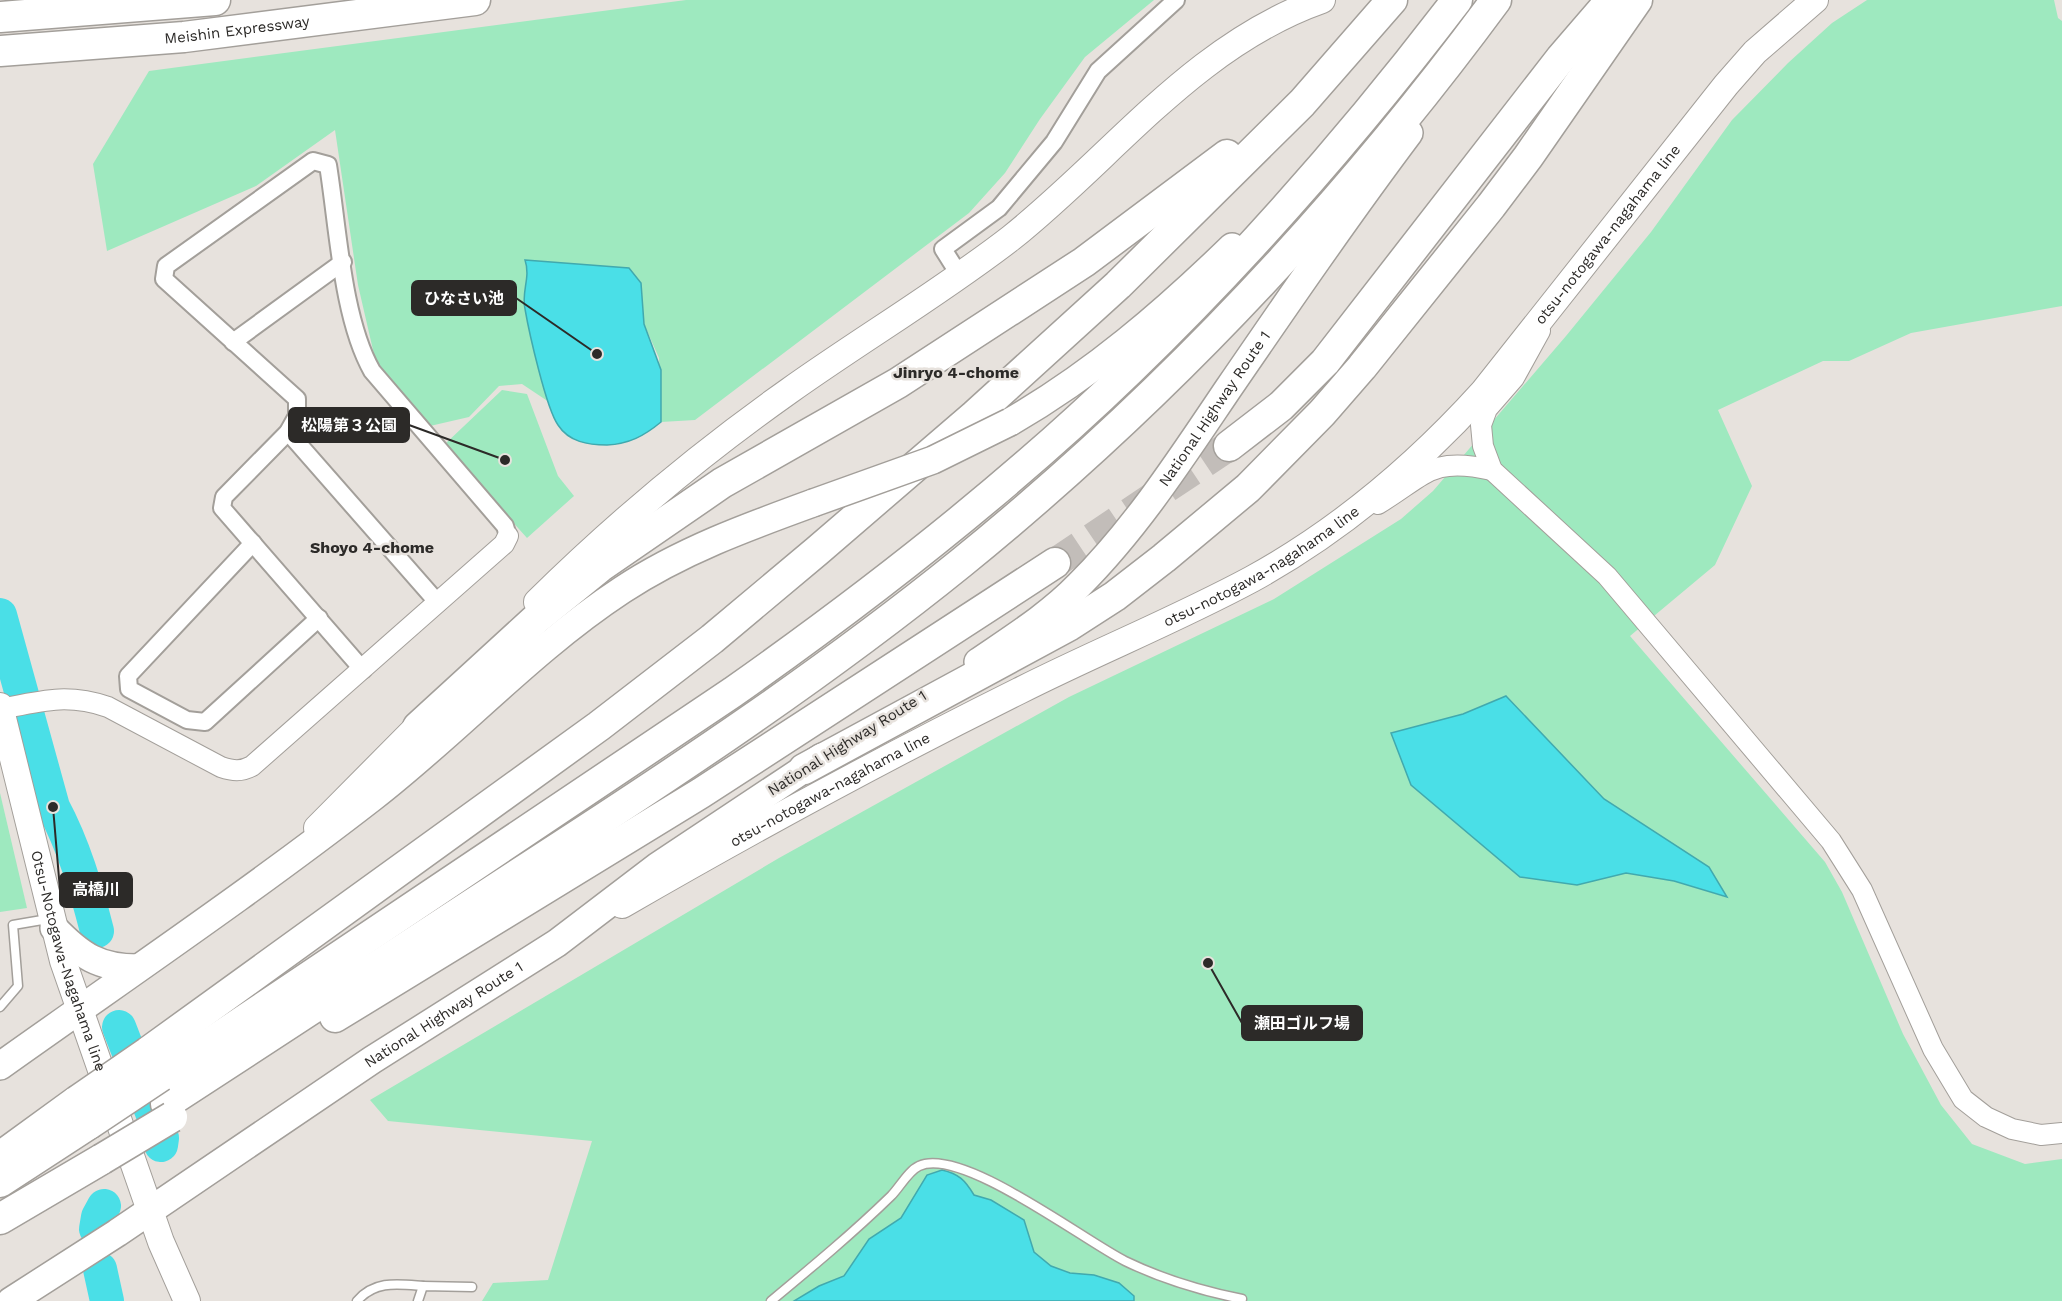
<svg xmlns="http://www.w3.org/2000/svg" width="2062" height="1301" font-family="'Work Sans','Noto Sans JP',sans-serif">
<rect width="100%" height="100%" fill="#e7e2dd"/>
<g fill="#9ee9bf" fill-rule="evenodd">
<path d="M686 0H1154L1085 57 1040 119 1005 173 969 213 695 420 661 422 659 358 644 324 641 283 629 268 525 260 529 271 524 307 549 402 522 384 499 386 469 417 430 426 376 363 358 285 335 130 256 186 107 251 93 164 149 71Z"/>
<path d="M1867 0H2054L2058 18 2062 21V306L1911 333 1849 361H1823L1718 410 1752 486 1715 565 1630 636 1825 862 1842 892 1903 1034 1941 1105 1972 1144 2025 1164 2062 1159V1301H482L493 1283 548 1280 592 1141 388 1121 370 1100 779 858 1069 697 1274 599 1401 519 1433 491 1566 336 1651 232 1732 120 1788 63 1832 23ZM1506 697 1604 799 1709 867 1726 897 1674 881 1626 873 1463 714Z"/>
<path d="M502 390 527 394 558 476 574 496 527 538 444 445Z"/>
<path d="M0 793 27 908 0 912Z"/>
</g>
<g fill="#4adfe7" stroke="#41a9ae" stroke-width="1.5">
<path d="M525 260 629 268 641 283 644 324 661 370V422C644 436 629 444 607 445 588 445 569 442 558 425 546 408 529 332 525 309 521 292 531 277 525 260Z"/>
<path d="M1506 696 1604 799 1709 867 1727 897 1674 881 1626 873 1577 885 1520 877 1411 785 1391 733 1463 714Z"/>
<path d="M942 1170C959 1174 965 1180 974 1195L991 1200 1024 1220 1034 1252 1051 1266 1070 1273 1094 1275 1119 1283 1134 1296V1301H794L819 1286 844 1276 869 1239 901 1218 927 1175Z"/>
</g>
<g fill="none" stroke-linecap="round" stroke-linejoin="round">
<g stroke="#4adfe7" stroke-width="34">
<path d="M0 615 53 807C74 846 86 888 97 931"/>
<path d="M119 1027 162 1138 161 1145"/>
<path d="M96 1229 98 1217 104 1206"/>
<path d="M100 1269 107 1301"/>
</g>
<path stroke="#c2bdb9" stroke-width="30" stroke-dasharray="30 15" stroke-linecap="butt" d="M1055 563 1229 446"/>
<defs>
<g id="service">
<path d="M0 1007 18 986 13 925 48 919"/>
<path d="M357 1301C375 1280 398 1284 423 1286"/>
<path d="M418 1301 423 1286 472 1287"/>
<path d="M771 1301C812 1267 853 1233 891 1196 900 1187 908 1171 919 1166 961 1146 1083 1240 1125 1261 1162 1279 1202 1291 1242 1299"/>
</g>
<g id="minor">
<path d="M960 276 943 249 999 208 1054 142 1098 71 1176 0"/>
<path d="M233 342 343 262"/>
<path d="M288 432 438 603"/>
<path d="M253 543 128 676 129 689 187 720 205 722 319 618"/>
<path d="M363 670 222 508 224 497 288 432 297 416V399L164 279 166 266 313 161 328 165C338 227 342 318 372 371L505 526 508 536"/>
</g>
<g id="tertiary">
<path d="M1540 331 1514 378 1487 409 1481 425 1483 446 1492 470 1607 576 1831 841 1862 890 1933 1049 1963 1099 1986 1117 2012 1129 2041 1135 2062 1133"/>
<path d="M1378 504C1426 475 1431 456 1492 470"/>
<path d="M1 709C41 701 67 693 108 707L221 767C233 771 241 772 252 766L504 544 508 536"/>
</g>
<g id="primary">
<path d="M537 602C615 525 700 454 789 391 862 339 940 293 1011 238 1113 157 1194 45 1322 0"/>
<path id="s1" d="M0 706 63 961 161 1242 187 1301"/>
<path d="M317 828 431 713"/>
<path id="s2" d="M622 905C752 830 884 758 1019 691 1096 652 1176 620 1252 579 1339 531 1417 465 1483 392L1726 85 1755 52 1815 0"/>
</g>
<g id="trunk">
<path d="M1010 422C1093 374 1163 314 1232 247"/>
<path id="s3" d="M978 662C1013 638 1050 615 1079 585 1137 527 1182 457 1228 389 1287 303 1346 217 1409 133"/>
<path d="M54 928C81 956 99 968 138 968"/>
<path d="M0 1066C125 977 252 891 373 797 458 731 532 649 622 590 681 551 747 527 813 503"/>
<path id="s4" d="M11 1301 117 1233 372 1060 557 943 658 866 822 757"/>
</g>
<g id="motorway">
<path d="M0 17 215 0"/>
<path id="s5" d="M0 51 184 37 475 0"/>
<path d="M1229 446 1281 406 1325 362 1561 58 1611 0"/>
<path d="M418 727 537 618 600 567 722 483 898 383 1084 262 1227 155"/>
<path d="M804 769 1070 625 1115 596 1164 558 1248 488 1322 413 1362 367 1491 206 1528 157 1637 0"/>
<path d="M335 1017 701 793 1055 563"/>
<path d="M148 1052 599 726 712 639 817 551 975 415 1118 285 1302 103 1392 0"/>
<path d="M161 1076 733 692C872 594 1007 489 1129 371 1248 256 1357 131 1457 0"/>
<path d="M166 1104C288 1024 410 945 532 865 679 770 825 673 961 563 1163 399 1342 209 1496 0"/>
<path d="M0 1157 77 1101"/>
<path d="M0 1182 89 1124"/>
<path d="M0 1219 102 1159"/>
</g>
</defs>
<use href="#service" stroke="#a39f9a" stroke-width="11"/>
<use href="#minor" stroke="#a39f9a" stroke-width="20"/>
<use href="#tertiary" stroke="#a39f9a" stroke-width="22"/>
<use href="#primary" stroke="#a39f9a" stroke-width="28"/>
<use href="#trunk" stroke="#a39f9a" stroke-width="30"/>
<use href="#motorway" stroke="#a39f9a" stroke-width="33"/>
<use href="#service" stroke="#fff" stroke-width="8"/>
<use href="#minor" stroke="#fff" stroke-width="16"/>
<use href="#tertiary" stroke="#fff" stroke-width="20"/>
<use href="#primary" stroke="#fff" stroke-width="26"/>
<use href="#trunk" stroke="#fff" stroke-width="27"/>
<use href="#motorway" stroke="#fff" stroke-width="30"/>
<defs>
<path id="trunk-bridge" d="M813 503 933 460 1010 422"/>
<g id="motorway-bridge">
<path d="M77 1101 148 1052"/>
<path d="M89 1124 161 1076"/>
<path d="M102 1159 172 1117"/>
</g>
</defs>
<use href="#trunk-bridge" stroke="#a39f9a" stroke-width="30" stroke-linecap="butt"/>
<use href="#motorway-bridge" stroke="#a39f9a" stroke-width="33" stroke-linecap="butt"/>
<use href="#trunk-bridge" stroke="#fff" stroke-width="27"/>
<use href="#motorway-bridge" stroke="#fff" stroke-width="30"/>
</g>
<g text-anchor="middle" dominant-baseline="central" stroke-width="5" stroke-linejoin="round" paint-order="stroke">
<g font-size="15" fill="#2c2a28" stroke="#e7e2dd">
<text stroke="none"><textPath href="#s5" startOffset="238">Meishin Expressway</textPath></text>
<text stroke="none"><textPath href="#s2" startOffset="1209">otsu-notogawa-nagahama line</textPath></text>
<text stroke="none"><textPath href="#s3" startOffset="350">National Highway Route 1</textPath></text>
<text stroke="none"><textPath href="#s2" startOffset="724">otsu-notogawa-nagahama line</textPath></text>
<text transform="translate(847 743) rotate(-32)">National Highway Route 1</text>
<text stroke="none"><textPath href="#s2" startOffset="238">otsu-notogawa-nagahama line</textPath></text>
<text stroke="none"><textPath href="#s1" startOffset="264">Otsu-Notogawa-Nagahama line</textPath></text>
<text stroke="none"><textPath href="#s4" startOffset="519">National Highway Route 1</textPath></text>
</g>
<g font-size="16" font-weight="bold" fill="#2c2a28" stroke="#e7e2dd">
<text x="956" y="372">Jinryo 4-chome</text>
<text x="372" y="547">Shoyo 4-chome</text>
</g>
</g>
<path fill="none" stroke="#2c2a28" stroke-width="2" d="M597 354L516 298M505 460L409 425M53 807L60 890M1208 963L1242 1023"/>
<g fill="#2c2a28" stroke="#e7e2dd" stroke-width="2">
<circle cx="597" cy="354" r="6"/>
<circle cx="505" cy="460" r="6"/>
<circle cx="53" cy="807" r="6"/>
<circle cx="1208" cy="963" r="6"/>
</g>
<g fill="#2c2a28" stroke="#2c2a28" stroke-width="2">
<rect x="412" y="281" width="104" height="34" rx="6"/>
<rect x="289" y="408" width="120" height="34" rx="6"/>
<rect x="60" y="873" width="72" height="34" rx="6"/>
<rect x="1242" y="1006" width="120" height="34" rx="6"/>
</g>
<g font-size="16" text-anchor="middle" font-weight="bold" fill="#fff">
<text x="464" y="304">ひなさい池</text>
<text x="349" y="431">松陽第３公園</text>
<text x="96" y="895">高橋川</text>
<text x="1302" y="1029">瀬田ゴルフ場</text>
</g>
</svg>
